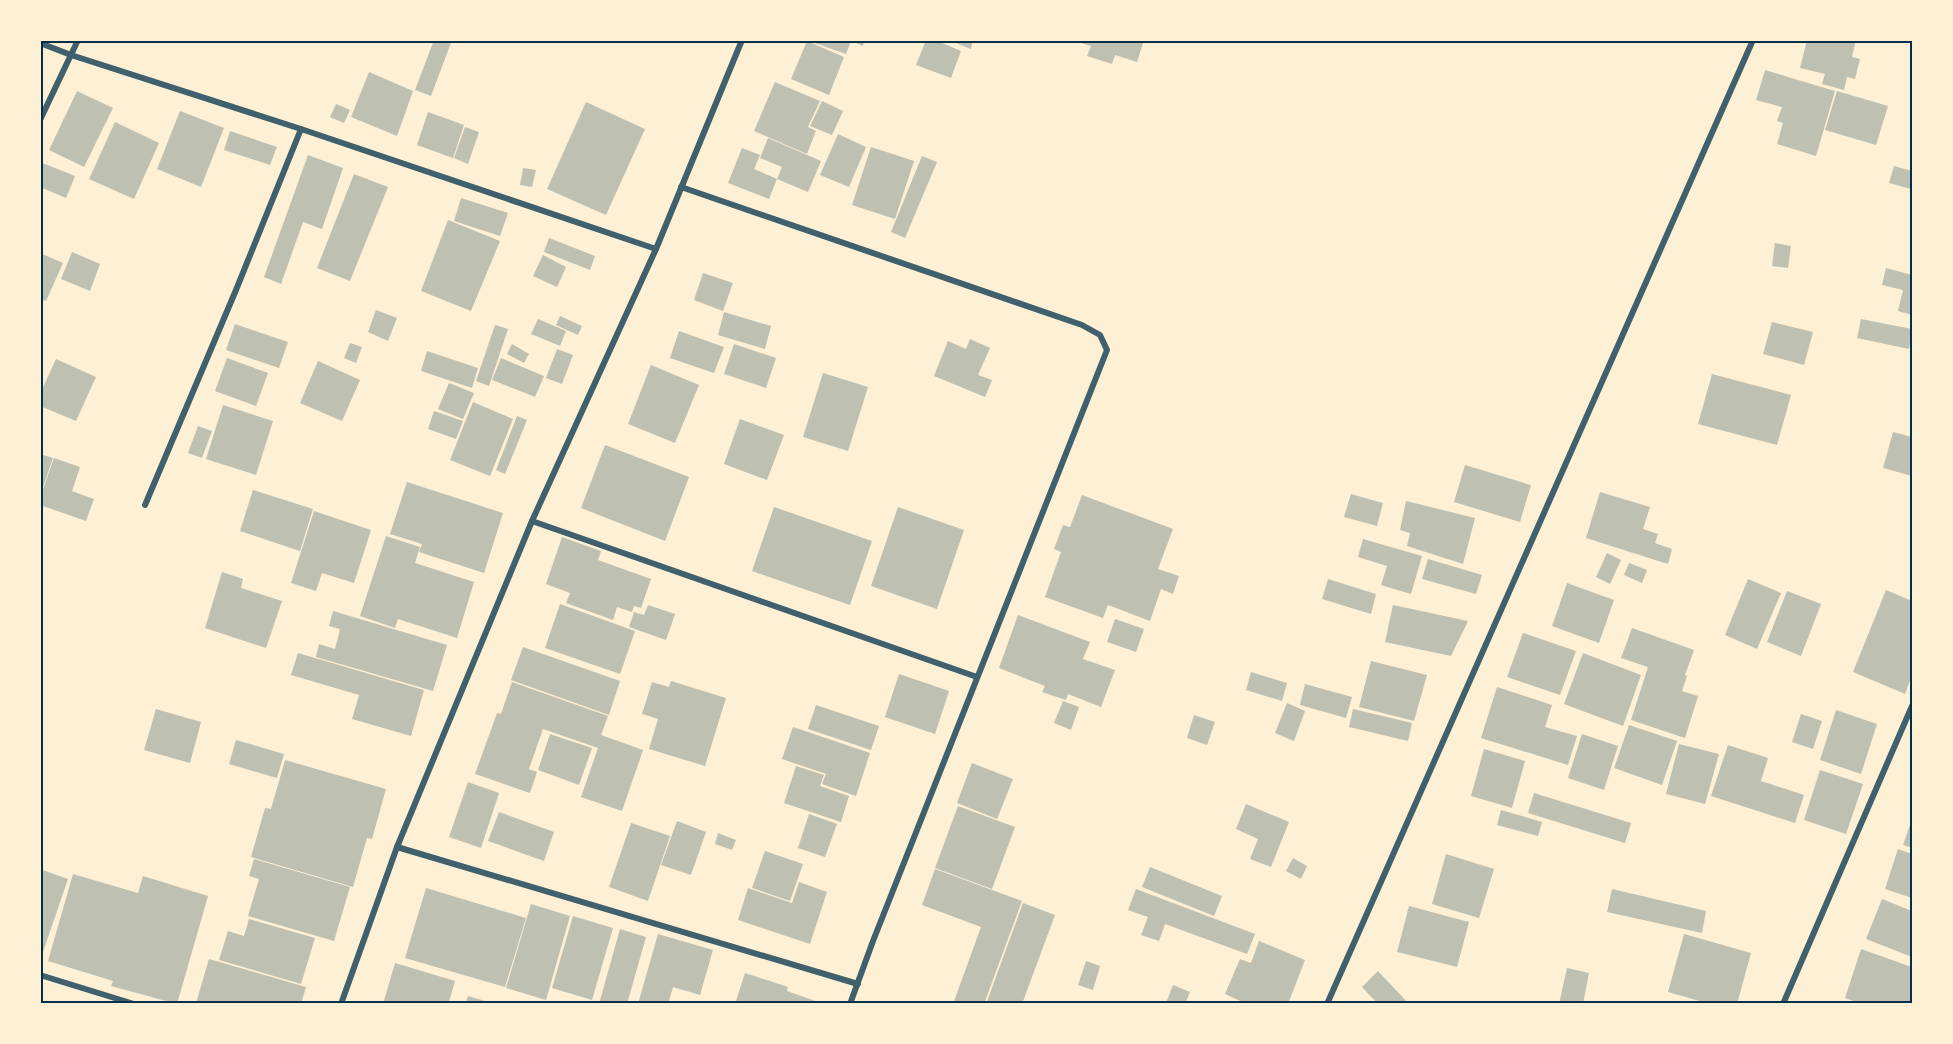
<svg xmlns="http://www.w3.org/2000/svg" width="1953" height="1044" font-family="'DM Sans',sans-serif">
<rect width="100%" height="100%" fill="#fdf0d5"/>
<g fill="#bec0b2">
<path d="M434 40H452L431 96 415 90Z"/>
<path d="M864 40 863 46 851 41 846 54 809 41Z"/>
<path d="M926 40H935L961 51 951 78 916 65Z"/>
<path d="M948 40H973L971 49Z"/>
<path d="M1144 40 1137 62 1115 55 1112 64 1087 56 1091 46 1075 41Z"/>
<path d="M1807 40H1856L1852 57 1860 59 1855 79 1847 77 1844 90 1822 84 1825 74 1800 68Z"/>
<path d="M807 41 844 57 829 95 791 79Z"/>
<path d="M1765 70 1835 91 1816 156 1777 144 1783 123 1777 121 1782 107 1756 100Z"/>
<path d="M369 72 413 91 397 136 351 117Z"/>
<path d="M775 82 820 101 808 127 816 131 807 154 754 131Z"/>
<path d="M77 91 113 108 84 167 49 150Z"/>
<path d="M1837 91 1888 106 1876 145 1825 130Z"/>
<path d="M822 101 843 111 832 135 810 126Z"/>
<path d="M586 102 645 129 606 215 547 189Z"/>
<path d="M336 104 350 110 344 123 330 117Z"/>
<path d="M180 111 224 128 201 187 157 169Z"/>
<path d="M428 112 464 125 453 158 417 145Z"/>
<path d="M115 122 159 143 134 199 89 179Z"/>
<path d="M465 127 479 132 468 164 454 158Z"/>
<path d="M230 131 277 147 270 165 224 150Z"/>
<path d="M838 134 866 147 849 187 820 175Z"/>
<path d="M768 138 821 161 808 192 777 179 782 167 760 158Z"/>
<path d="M871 147 914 161 895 219 852 205Z"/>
<path d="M742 148 760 155 754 169 777 179 769 199 728 183Z"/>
<path d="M308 155 343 168 322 229 303 222 281 284 264 277Z"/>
<path d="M922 156 937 162 905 238 891 232Z"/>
<path d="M40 162 75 176 66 198 40 187Z"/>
<path d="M1894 166 1912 171 1911 189 1889 183Z"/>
<path d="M523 168 536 170 532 187 520 185Z"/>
<path d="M354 174 388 187 350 281 317 268Z"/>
<path d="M461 198 508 213 500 236 454 221Z"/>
<path d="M448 220 500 241 471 311 421 291Z"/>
<path d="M549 238 595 256 590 270 544 252Z"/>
<path d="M1775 243 1791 246 1788 268 1772 266Z"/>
<path d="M72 252 100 264 90 291 61 279Z"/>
<path d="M40 253 63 263 46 301 40 299Z"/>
<path d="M543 255 566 267 557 287 533 276Z"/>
<path d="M1886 268 1912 275V315L1898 311 1903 290 1882 285Z"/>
<path d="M703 273 733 283 723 311 694 300Z"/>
<path d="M376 310 397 318 388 341 368 332Z"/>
<path d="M724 312 771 326 765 349 718 335Z"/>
<path d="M560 316 582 326 578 335 556 325Z"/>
<path d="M538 319 566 331 560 346 531 334Z"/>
<path d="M1861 319 1912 329 1909 349 1857 338Z"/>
<path d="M1772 322 1813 332 1804 365 1763 354Z"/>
<path d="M235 324 288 342 279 368 226 350Z"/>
<path d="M495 325 508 329 489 386 476 381Z"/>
<path d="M679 331 724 347 714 373 670 358Z"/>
<path d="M970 339 990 348 978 375 992 380 985 397 934 376 948 341 966 349Z"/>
<path d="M350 343 362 347 356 363 344 358Z"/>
<path d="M512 344 529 354 524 363 507 354Z"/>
<path d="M734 344 776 358 766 388 724 374Z"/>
<path d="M557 349 573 355 562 384 546 378Z"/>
<path d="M427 351 478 368 472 388 421 371Z"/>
<path d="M227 358 268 373 256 406 215 391Z"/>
<path d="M501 358 544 376 535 397 492 380Z"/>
<path d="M56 359 96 377 76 421 40 406V394Z"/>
<path d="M318 361 360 380 342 421 300 403Z"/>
<path d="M651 365 699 385 675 443 628 424Z"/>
<path d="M823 373 868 387 848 451 803 437Z"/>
<path d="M1712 374 1791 395 1777 445 1698 424Z"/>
<path d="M449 383 474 393 463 419 438 409Z"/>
<path d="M473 402 513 419 490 476 450 460Z"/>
<path d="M223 405 273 421 256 475 206 459Z"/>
<path d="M434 411 463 421 456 439 428 429Z"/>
<path d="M517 416 527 420 505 474 496 470Z"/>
<path d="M740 419 784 435 767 480 724 464Z"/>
<path d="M198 426 212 431 202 458 188 453Z"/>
<path d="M1893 432 1912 437V476L1883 468Z"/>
<path d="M605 445 689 477 665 541 581 508Z"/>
<path d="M40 454 53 458 41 493H40Z"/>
<path d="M54 458 80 467 72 491 94 499 86 521 40 505V498Z"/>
<path d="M1465 465 1531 485 1520 522 1454 502Z"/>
<path d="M407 482 503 513 484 573 419 552 422 544 390 534Z"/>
<path d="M253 490 313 509 300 551 240 531Z"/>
<path d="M1600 492 1650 507 1643 529 1658 534 1655 543 1672 549 1668 564 1586 538Z"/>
<path d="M1351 494 1383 503 1377 526 1344 517Z"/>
<path d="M1082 495 1173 529 1158 569 1179 576 1173 594 1161 589 1150 621 1108 605 1103 618 1045 597 1061 552 1054 549 1063 525 1070 527Z"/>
<path d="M1406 501 1475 518 1463 564 1407 546 1410 533 1400 530Z"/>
<path d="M774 507 872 541 850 605 752 571Z"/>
<path d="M898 507 964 530 937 609 871 586Z"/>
<path d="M314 511 371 530 354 583 322 573 316 591 291 583Z"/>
<path d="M386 536 420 547 415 563 474 582 457 638 398 619 395 628 360 616Z"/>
<path d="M562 537 601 551 598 560 651 579 641 608 634 606 632 612 617 607 613 620 566 603 570 593 546 584Z"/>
<path d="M1363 539 1422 556 1411 594 1381 585 1387 566 1358 557Z"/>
<path d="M1607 553 1621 560 1610 584 1596 577Z"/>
<path d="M1428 559 1482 575 1476 594 1422 579Z"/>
<path d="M1629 563 1647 570 1642 583 1624 575Z"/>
<path d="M222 572 243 579 241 588 282 601 266 648 205 628Z"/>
<path d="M1328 579 1376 594 1371 614 1322 599Z"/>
<path d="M1748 579 1781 593 1757 649 1725 635Z"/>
<path d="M1567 583 1614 600 1599 643 1552 626Z"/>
<path d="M1886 590 1912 601V675L1905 694 1853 672Z"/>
<path d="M1787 591 1821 604 1801 656 1767 642Z"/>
<path d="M560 604 635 631 620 674 545 648Z"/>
<path d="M648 605 675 614 666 640 629 627 634 612 644 615Z"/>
<path d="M1393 605 1468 621 1451 656 1385 642Z"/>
<path d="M333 611 447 645 433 691 316 657 319 644 335 649 340 629 329 626Z"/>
<path d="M1018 615 1090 642 1083 659 1115 670 1101 707 1068 694 1066 700 1042 692 1045 686 999 668Z"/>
<path d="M1115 619 1144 629 1136 652 1107 642Z"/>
<path d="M1632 628 1694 650 1685 675 1687 676 1682 691 1698 696 1685 738 1631 720 1648 667 1621 658Z"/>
<path d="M1523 633 1576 651 1560 695 1507 677Z"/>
<path d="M523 647 620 681 609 715 511 680Z"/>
<path d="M298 653 424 690 411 736 352 719 359 695 291 675Z"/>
<path d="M1583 653 1641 675 1623 726 1564 704Z"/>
<path d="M1371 661 1427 675 1414 721 1359 707Z"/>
<path d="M1251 672 1287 683 1282 701 1246 690Z"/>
<path d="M899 674 949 691 935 734 885 717Z"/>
<path d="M671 681 726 698 705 766 649 749 658 719 642 714 652 682 669 687Z"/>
<path d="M512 682 608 716 601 735 643 750 622 811 581 797 598 748 543 729 529 769 537 772 530 793 475 774 497 713 501 714Z"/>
<path d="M1305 684 1352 697 1346 718 1300 705Z"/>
<path d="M1497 687 1552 705 1545 727 1577 736 1568 765 1481 738Z"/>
<path d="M1063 701 1079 707 1071 730 1054 723Z"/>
<path d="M1287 703 1305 711 1294 741 1275 733Z"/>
<path d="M816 705 879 726 871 750 808 729Z"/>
<path d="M156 709 201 722 190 763 144 750Z"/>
<path d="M1353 709 1412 723 1408 741 1349 727Z"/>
<path d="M1836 710 1877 724 1861 774 1820 760Z"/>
<path d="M1801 714 1822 721 1813 749 1792 742Z"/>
<path d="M1194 715 1215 722 1207 745 1187 738Z"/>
<path d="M1629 725 1677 741 1662 785 1614 768Z"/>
<path d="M793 727 870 753 856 796 822 784 826 774 782 759Z"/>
<path d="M550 734 592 748 579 785 538 770Z"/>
<path d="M1582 734 1618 746 1604 790 1568 778Z"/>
<path d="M236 740 284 754 277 778 229 764Z"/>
<path d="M1679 744 1719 754 1705 804 1666 794Z"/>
<path d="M1728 745 1768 758 1761 781 1804 795 1795 823 1711 796Z"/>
<path d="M1484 749 1525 761 1512 808 1471 796Z"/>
<path d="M285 760 386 789 372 839 367 838 353 887 251 857 265 808 271 809Z"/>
<path d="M972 763 1013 779 997 819 957 803Z"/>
<path d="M796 766 824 775 820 786 849 796 841 822 784 803Z"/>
<path d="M1820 770 1863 784 1846 834 1804 820Z"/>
<path d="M468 782 499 793 481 848 449 837Z"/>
<path d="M1534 793 1631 823 1625 843 1528 813Z"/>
<path d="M1246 804 1289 822 1271 867 1250 859 1258 839 1236 829Z"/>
<path d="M958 806 1015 827 992 889 935 868Z"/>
<path d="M1501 810 1542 822 1538 836 1497 825Z"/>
<path d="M499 812 554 832 544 861 488 841Z"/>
<path d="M809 814 837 824 825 857 798 848Z"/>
<path d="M1912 819V848L1903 845Z"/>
<path d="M677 821 706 832 691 875 661 865Z"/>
<path d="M631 823 670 836 648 901 609 887Z"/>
<path d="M718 833 736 840 732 850 715 844Z"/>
<path d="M1898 849 1912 854V898L1885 889Z"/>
<path d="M765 851 803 864 790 901 752 888Z"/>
<path d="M1446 854 1494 869 1479 918 1432 904Z"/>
<path d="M1293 858 1307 866 1301 879 1286 871Z"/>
<path d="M254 859 350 887 334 941 248 916 259 879 249 876Z"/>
<path d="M1150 867 1222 896 1214 916 1142 887Z"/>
<path d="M40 869 68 879 43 952 40 951Z"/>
<path d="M935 869 1022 901 984 1004H953L981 927 922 905Z"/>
<path d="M73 874 138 893 143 876 208 896 177 1004 111 986 113 981 48 961Z"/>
<path d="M799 882 827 892 810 944 738 920 748 888 792 903Z"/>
<path d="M426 888 526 918 505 987 405 958Z"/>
<path d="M1136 889 1255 934 1247 954 1165 924 1159 941 1141 935 1148 917 1128 910Z"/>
<path d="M1612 889 1706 911 1702 933 1607 912Z"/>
<path d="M1882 899 1912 911V957L1866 939Z"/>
<path d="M1023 903 1055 915 1022 1004H986Z"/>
<path d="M531 904 570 916 546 1000 506 988Z"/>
<path d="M1409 906 1469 922 1457 967 1397 952Z"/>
<path d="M573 916 613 928 592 1000 552 988Z"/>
<path d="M249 919 315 938 301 984 219 960 228 931 244 936Z"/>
<path d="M620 929 646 937 627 1004H599Z"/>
<path d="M658 934 713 950 700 995 673 987 668 1004H638Z"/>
<path d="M1684 934 1751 953 1737 1004H1710L1668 992Z"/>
<path d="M1259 941 1305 960 1288 1004H1247L1225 994 1240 959 1251 963Z"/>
<path d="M1861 949 1912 967V1004H1861L1845 998Z"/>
<path d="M209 959 306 987 301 1004 196 1003Z"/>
<path d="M1086 961 1100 966 1093 990 1078 985Z"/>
<path d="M395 963 455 981 449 1002 454 1004H383Z"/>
<path d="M1567 968 1589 973 1583 1004H1559Z"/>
<path d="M1378 971 1409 1004H1378L1362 987Z"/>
<path d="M745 973 788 987 787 991 824 1004H735Z"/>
<path d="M1173 985 1190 992 1185 1004 1166 1003Z"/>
<path d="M468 996 492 1003V1004H466Z"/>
</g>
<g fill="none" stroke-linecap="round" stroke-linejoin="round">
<g stroke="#3f606c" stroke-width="6">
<path d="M40 43 71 55 301 129 656 249"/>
<path d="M40 120 78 40"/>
<path d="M681 187 1082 325 1100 335 1107 350 873 941 850 1004"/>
<path d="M145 505 236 290 301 129"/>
<path d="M532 521 977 677"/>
<path d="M397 847 858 984"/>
<path d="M40 975 134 1004"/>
<path d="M341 1004 397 847 532 521 656 249 742 40"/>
<path d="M1327 1004 1753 40"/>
<path d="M1783 1004 1912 706"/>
</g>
</g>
<rect width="1953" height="1044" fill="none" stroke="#fdf0d5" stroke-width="84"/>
<rect x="42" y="42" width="1869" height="960" fill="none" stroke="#003049" stroke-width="2"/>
</svg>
